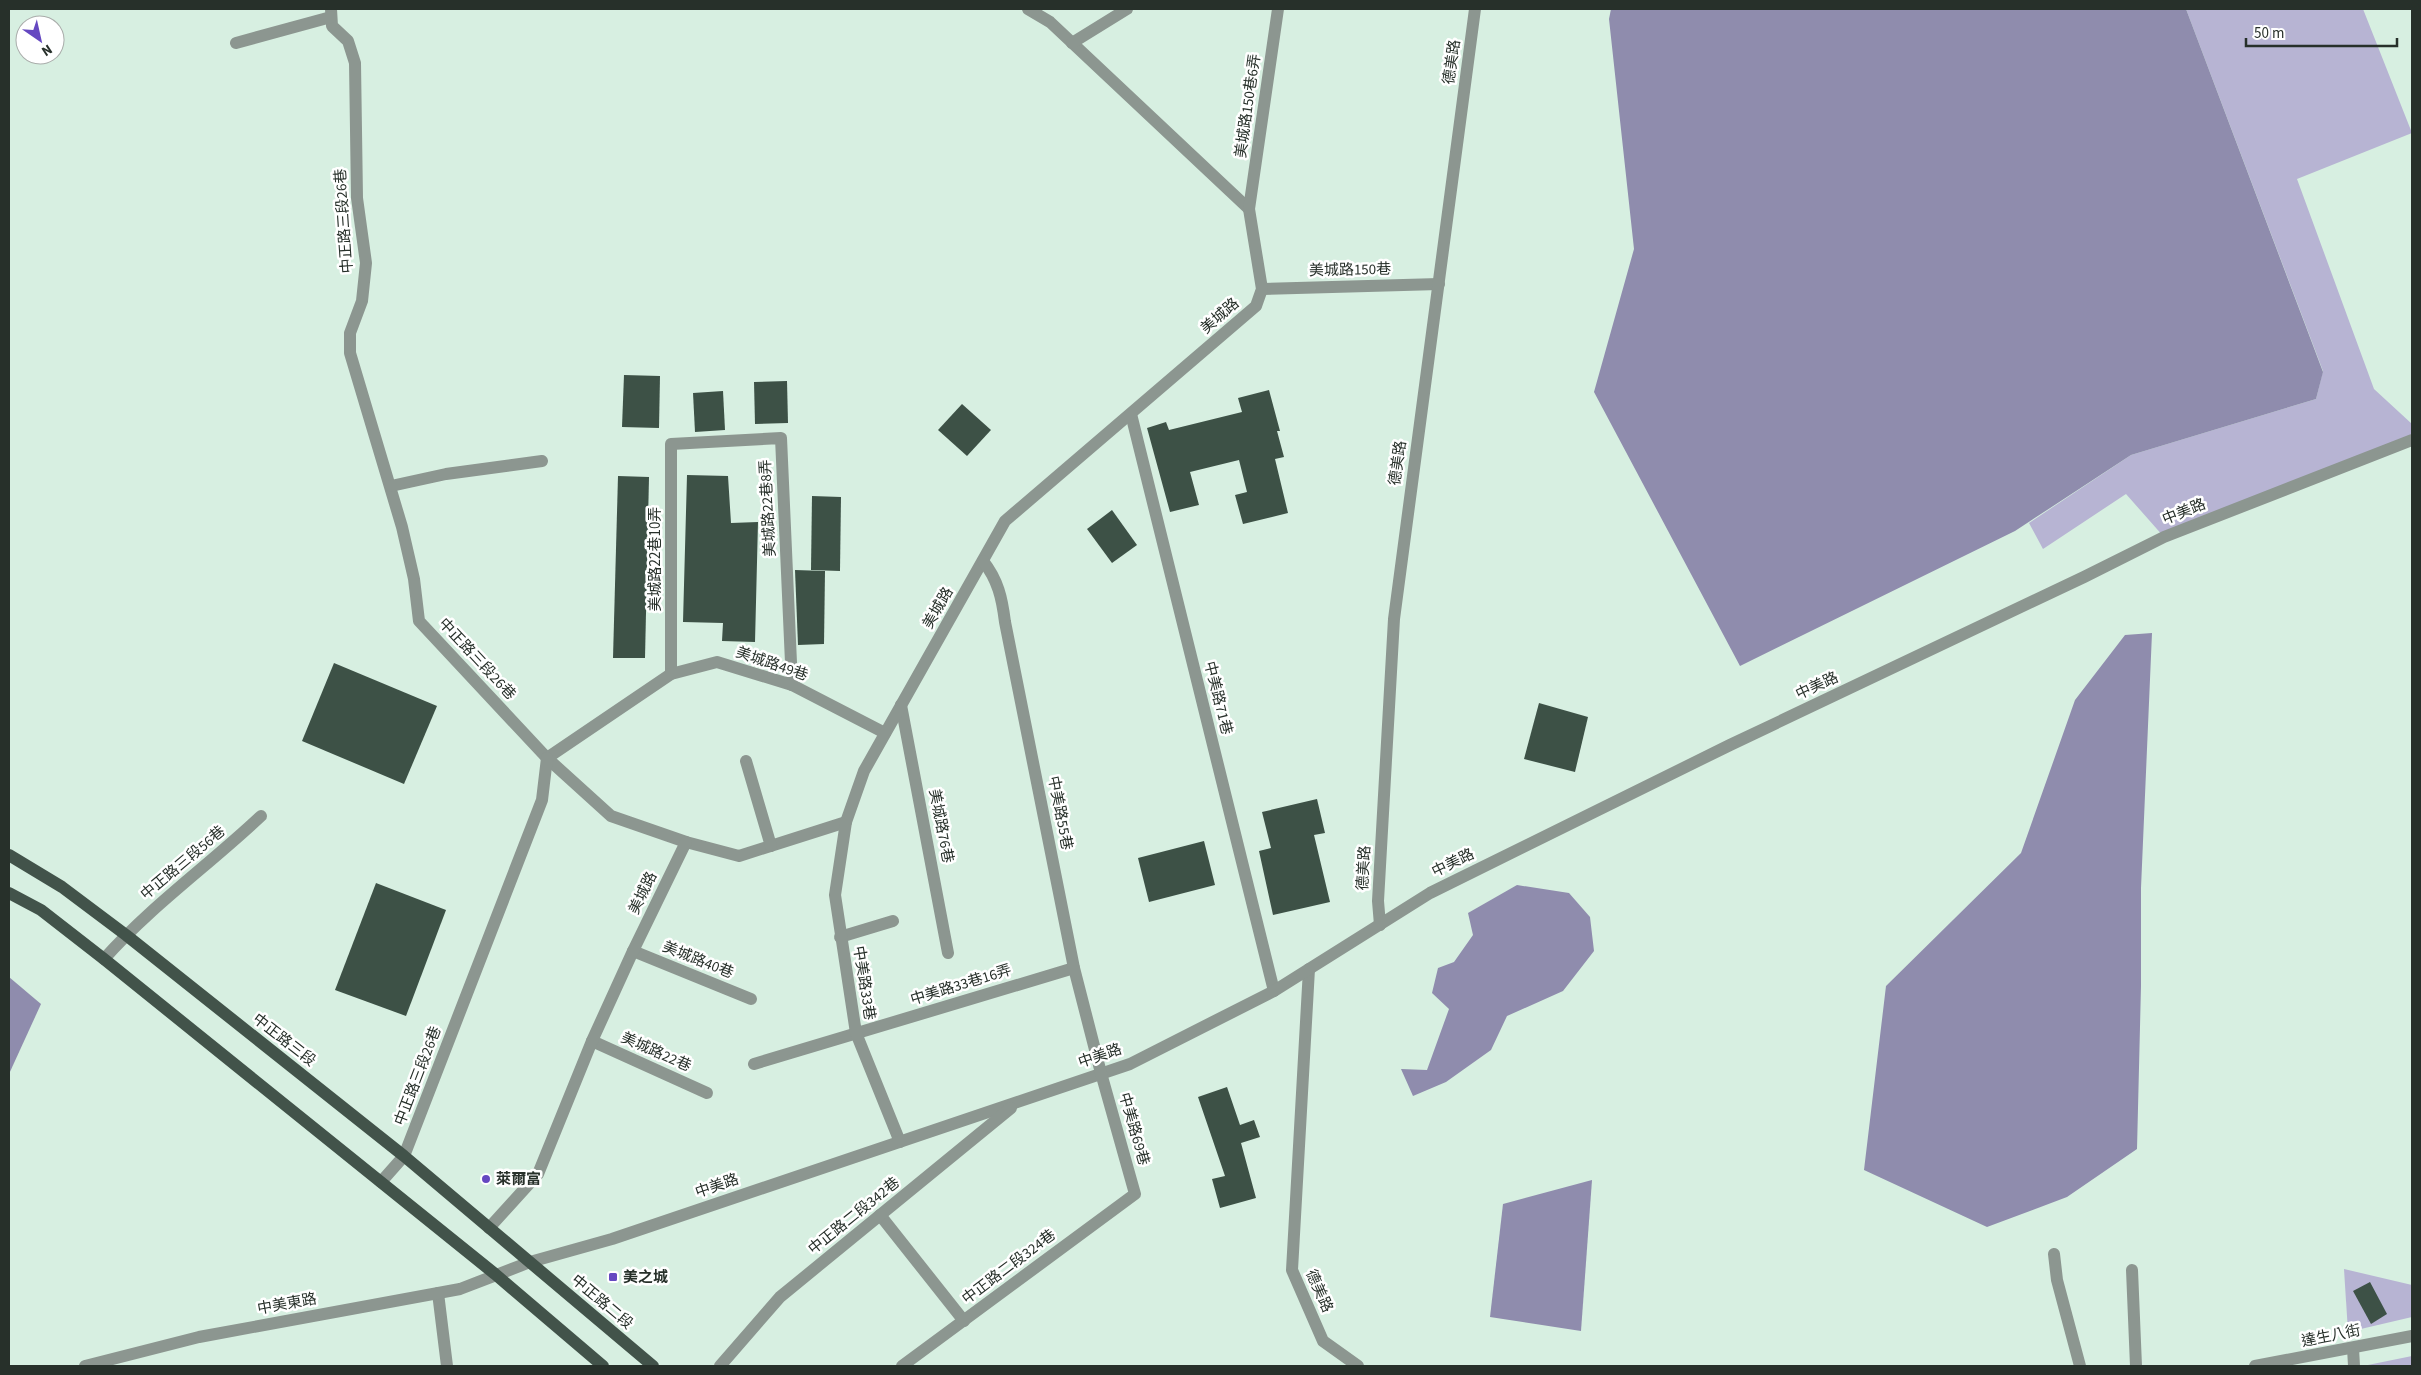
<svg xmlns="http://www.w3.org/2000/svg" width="2421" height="1375" font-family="'Source Sans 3','Noto Sans TC',sans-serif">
<rect width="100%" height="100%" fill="#d7efe1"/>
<g fill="#b7b4d3">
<path d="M2186 9H2363L2412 133 2297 179 2374 389 2412 424V440L2164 537 2126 494 2043 549 2029 523 2131 455 2316 399 2323 371Z"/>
<path d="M2344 1269 2412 1285V1317L2348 1332Z"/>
<path d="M2412 1356V1366H2363Z"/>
</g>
<g fill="#8f8cad">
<path d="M1611 9H2186L2323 372 2316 399 2131 455 2015 531 1740 666 1594 392 1634 249 1609 19Z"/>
<path d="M2152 633 2141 888V986L2137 1149 2067 1197 1987 1227 1864 1170 1886 986 2021 853 2075 700 2125 635Z"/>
<path d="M1517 885 1569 893 1590 917 1594 951 1563 991 1507 1016 1491 1050 1446 1082 1413 1096 1401 1069 1427 1070 1449 1009 1432 993 1438 968 1454 962 1473 935 1468 913Z"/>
<path d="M9 977 41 1004 9 1074Z"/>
<path d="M1592 1180 1581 1331 1490 1317 1503 1204Z"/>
</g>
<g fill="#3d5146">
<path d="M624 375 660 376 659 428 622 427Z"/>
<path d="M787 381 788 423 755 424 754 382Z"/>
<path d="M1269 390 1280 431H1277L1284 457 1275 459 1288 513 1243 524 1235 495 1247 492 1239 460 1190 472 1199 505 1170 512 1147 428 1166 422 1169 430 1242 412 1238 398Z"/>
<path d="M723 391 725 430 695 432 693 393Z"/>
<path d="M962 404 991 430 967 456 938 430Z"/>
<path d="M687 475 728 476 731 523 758 522 755 642 722 641 723 623 683 622Z"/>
<path d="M618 476 649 477 645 658H613Z"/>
<path d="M812 496 841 497 840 571 811 570Z"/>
<path d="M1112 510 1137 545 1112 563 1087 529Z"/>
<path d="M795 570 825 571 824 644 798 645Z"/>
<path d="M334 663 437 706 404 784 302 741Z"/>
<path d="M1539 703 1588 717 1575 772 1524 759Z"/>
<path d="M1317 799 1325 833 1314 835 1330 902 1273 915 1259 851 1271 848 1262 812Z"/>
<path d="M1204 841 1215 885 1149 902 1138 858Z"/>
<path d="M376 883 446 910 406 1016 335 990Z"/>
<path d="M1227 1087 1240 1125 1254 1120 1260 1137 1241 1143 1256 1198 1220 1208 1212 1179 1225 1176 1198 1097Z"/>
<path d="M2370 1282 2387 1314 2371 1324 2353 1291Z"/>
</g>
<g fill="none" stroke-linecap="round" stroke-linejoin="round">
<g stroke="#8c9690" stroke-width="12">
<path d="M331 9 332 26 348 41 355 63 357 198 366 263 362 301 350 333V353L402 527 414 579 419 621 547 758 611 816 686 842 739 856 846 822"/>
<path d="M1028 9 1050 22 1249 209"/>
<path d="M236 43 331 17"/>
<path d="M1072 43 1127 9"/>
<path d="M1262 289 1439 284"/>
<path d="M1131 414 1274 991"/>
<path d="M391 486 446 474 542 461"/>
<path d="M671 674V444L781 438 792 685"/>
<path d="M901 705 948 953"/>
<path d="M547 758 671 674 717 662 792 685 885 733"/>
<path d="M746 761 771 846"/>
<path d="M1380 925 1378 901 1394 619 1475 9"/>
<path d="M840 937 893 921"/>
<path d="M633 951 751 999"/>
<path d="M104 959C151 906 209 865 261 816"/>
<path d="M1309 969 1292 1270 1323 1341 1358 1366"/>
<path d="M592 1041 707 1093"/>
<path d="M754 1064 1074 968"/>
<path d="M900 1142 856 1033 835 895 846 822 864 771 1005 521 1256 306 1262 289 1249 209 1278 9"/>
<path d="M381 1182 404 1156 411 1138 542 800 547 758"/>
<path d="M880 1215 964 1321"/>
<path d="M489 1228 538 1174 592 1041 633 951 686 842"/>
<path d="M2054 1254 2057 1280 2080 1366"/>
<path d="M2132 1270 2136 1366"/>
<path d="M438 1293 447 1366"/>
<path d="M2353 1348 2354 1366"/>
<path d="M85 1366 199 1337 460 1289 530 1262 612 1239 1130 1064 1274 991 1430 893 1730 745 2084 577 2164 537 2412 440"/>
<path d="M720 1366 780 1297 1011 1108"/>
<path d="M902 1366 1135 1194 1101 1073 1074 968 1005 622C1002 598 998 580 983 561"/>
<path d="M2255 1366 2412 1336"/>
</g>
<g stroke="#42534a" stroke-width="12">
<path d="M9 855 62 887 126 935 404 1156 653 1366"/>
<path d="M9 893 41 910 104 959 495 1274 603 1366"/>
</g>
</g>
<g fill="#6548c1" stroke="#fff" stroke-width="2">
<circle cx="486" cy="1179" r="5"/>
<rect x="608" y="1272" width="10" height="10" rx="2.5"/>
</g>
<g text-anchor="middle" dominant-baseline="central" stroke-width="5" stroke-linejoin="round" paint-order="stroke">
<g font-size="15" fill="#27302a" stroke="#fff">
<text transform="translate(1452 62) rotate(-82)">德美路</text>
<text transform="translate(1248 106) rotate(-82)">美城路150巷6弄</text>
<text transform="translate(344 221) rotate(-94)">中正路三段26巷</text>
<text transform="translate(1350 270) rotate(-1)">美城路150巷</text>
<text transform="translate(1220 316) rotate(-41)">美城路</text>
<text transform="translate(1398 463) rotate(-82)">德美路</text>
<text transform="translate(768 508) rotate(-93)">美城路22巷8弄</text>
<text transform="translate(2184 512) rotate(-22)">中美路</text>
<text transform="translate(655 559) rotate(-90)">美城路22巷10弄</text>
<text transform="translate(938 608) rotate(-60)">美城路</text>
<text transform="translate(477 659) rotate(47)">中正路三段26巷</text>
<text transform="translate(772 664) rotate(19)">美城路49巷</text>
<text transform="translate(1817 686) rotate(-25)">中美路</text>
<text transform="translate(1218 698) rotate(76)">中美路71巷</text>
<text transform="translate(1060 813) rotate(79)">中美路55巷</text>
<text transform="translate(941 826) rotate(79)">美城路76巷</text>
<text transform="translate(183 863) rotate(-40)">中正路三段56巷</text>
<text transform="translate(1453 863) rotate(-26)">中美路</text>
<text transform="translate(1364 868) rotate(-87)">德美路</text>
<text transform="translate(643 893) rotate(-64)">美城路</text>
<text transform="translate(698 960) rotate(22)">美城路40巷</text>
<text transform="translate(864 983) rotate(81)">中美路33巷</text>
<text transform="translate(961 985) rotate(-17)">中美路33巷16弄</text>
<text transform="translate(284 1040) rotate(38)">中正路三段</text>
<text transform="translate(656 1052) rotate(24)">美城路22巷</text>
<text transform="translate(1100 1056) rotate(-19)">中美路</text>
<text transform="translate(418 1076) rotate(-69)">中正路三段26巷</text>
<text transform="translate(1134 1129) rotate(74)">中美路69巷</text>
<text transform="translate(717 1186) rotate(-19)">中美路</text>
<text transform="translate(854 1216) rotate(-39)">中正路二段342巷</text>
<text transform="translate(1009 1267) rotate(-37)">中正路二段324巷</text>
<text transform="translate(1319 1291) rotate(66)">德美路</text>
<text transform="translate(602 1302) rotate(40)">中正路二段</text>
<text transform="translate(287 1304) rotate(-10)">中美東路</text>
<text transform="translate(2331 1336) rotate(-11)">達生八街</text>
</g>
<g font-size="15" font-weight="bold" fill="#27302a" stroke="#fff" text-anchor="start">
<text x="496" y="1179">萊爾富</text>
<text x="623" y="1277">美之城</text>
</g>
</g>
<rect width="2421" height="1375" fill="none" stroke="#27302a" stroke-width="20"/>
<g transform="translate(40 40) rotate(146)"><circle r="24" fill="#ffffff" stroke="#a9acaa"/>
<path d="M0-4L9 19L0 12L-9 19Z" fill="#6548c1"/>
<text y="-8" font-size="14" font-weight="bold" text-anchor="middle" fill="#27302a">N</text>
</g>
<path d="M2246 38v8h151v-8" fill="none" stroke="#27302a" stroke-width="2.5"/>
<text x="2254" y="38" font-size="15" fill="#27302a" stroke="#ffffff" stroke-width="4" paint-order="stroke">50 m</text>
</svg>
